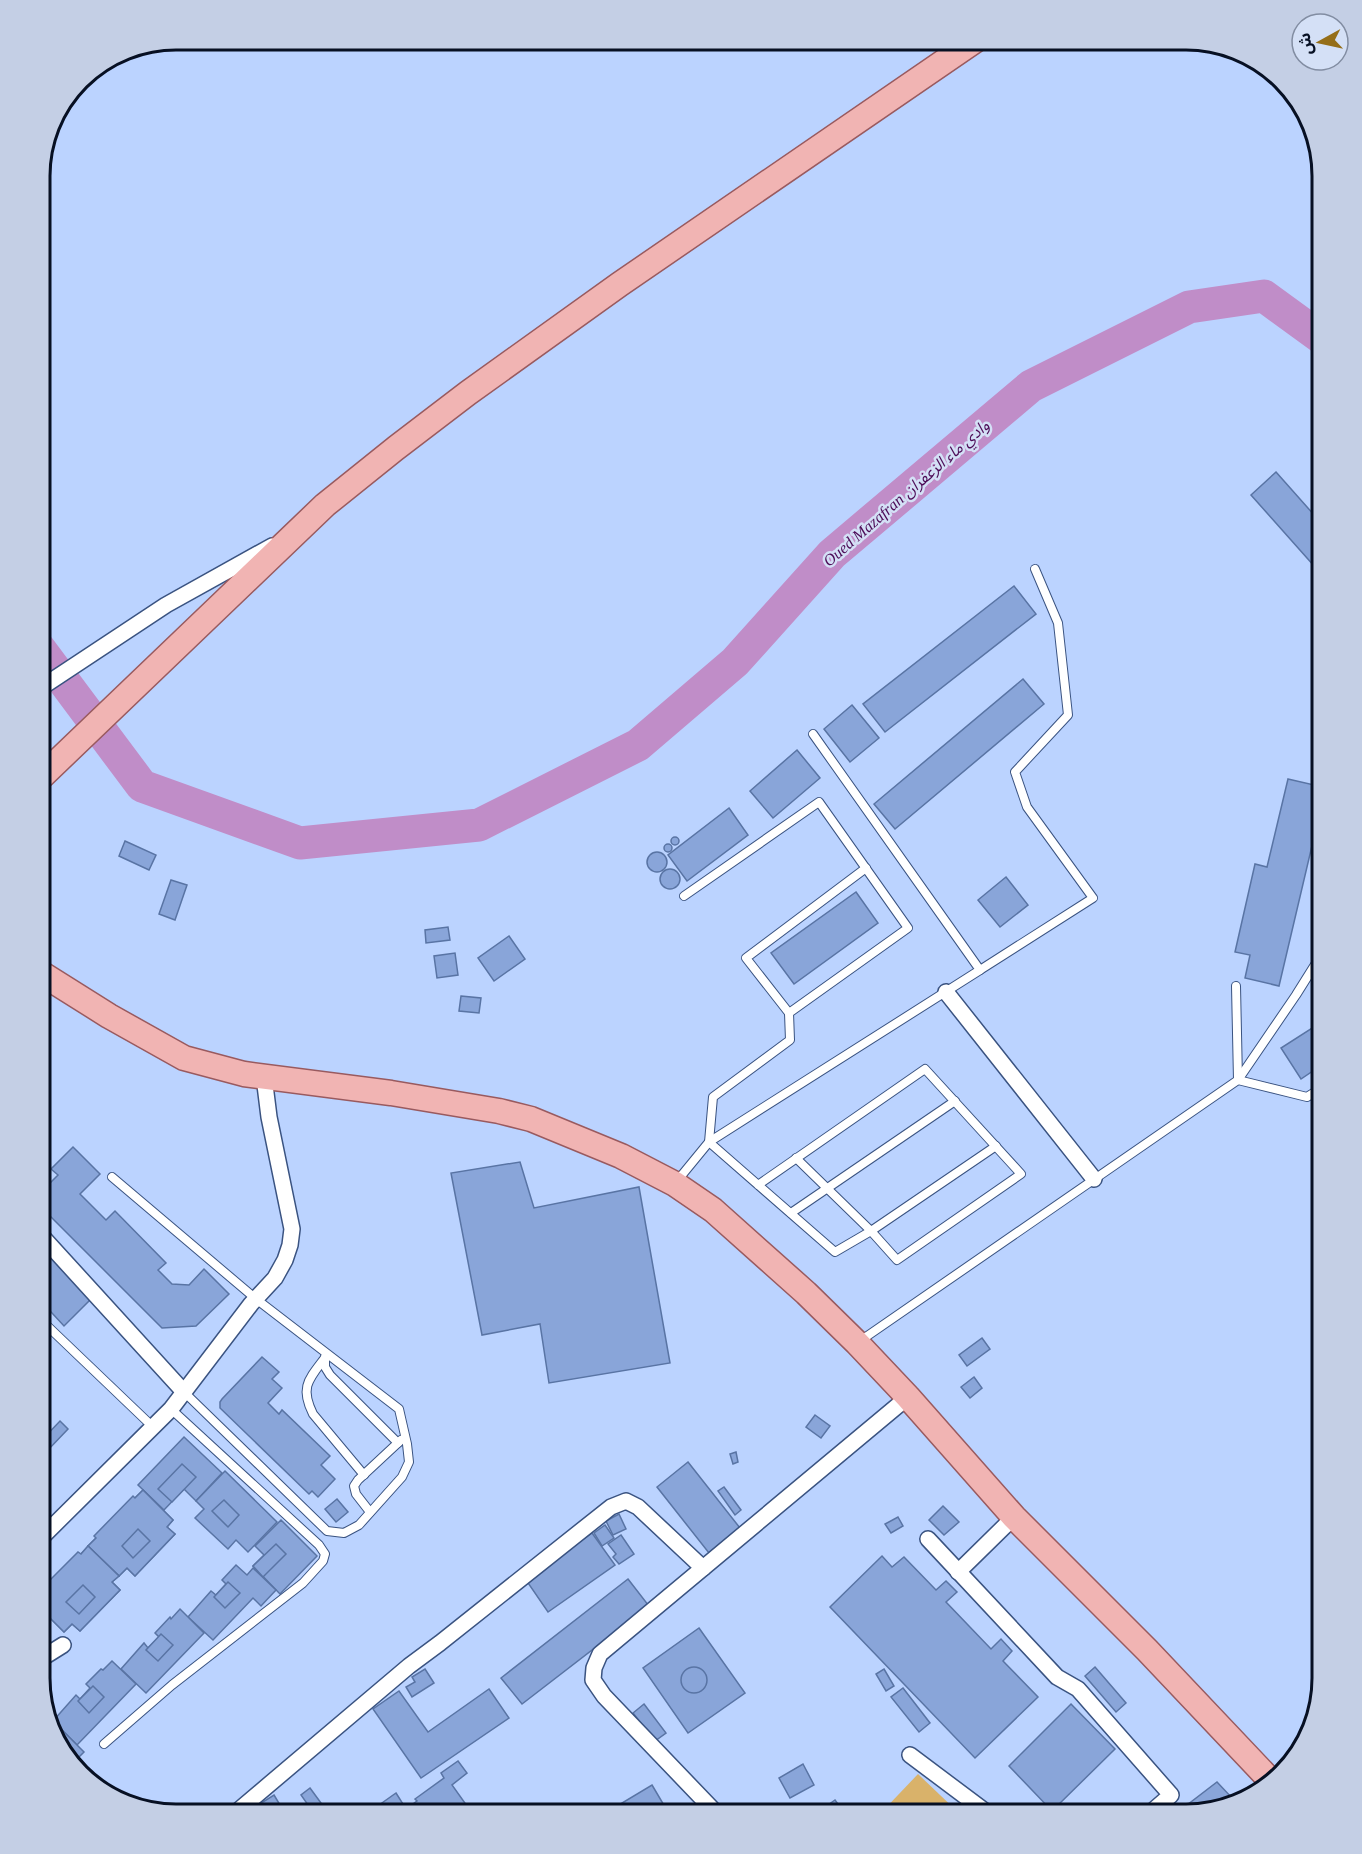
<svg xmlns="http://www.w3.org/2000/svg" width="1362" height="1854" font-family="'Times New Roman','Noto Sans Arabic',serif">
<rect width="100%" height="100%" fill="#bbd3ff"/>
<path fill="#d9b26a" d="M918 1774 961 1815H879Z"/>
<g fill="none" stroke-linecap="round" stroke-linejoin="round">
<path stroke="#c08dc8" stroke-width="33" d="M39 648 142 786 300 843 479 825 638 745 735 662 832 554 1031 386 1189 307 1264 296 1323 339"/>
</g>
<g fill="#89a5d9" stroke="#5974a4" stroke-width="1.5">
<path d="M1276 472 1323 525V576L1251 495Z"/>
<path d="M1014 586 1036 614 885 732 863 704Z"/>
<path d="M1023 679 1044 704 895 829 874 804Z"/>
<path d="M852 705 879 738 850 762 824 729Z"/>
<path d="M797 750 820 778 773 818 750 791Z"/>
<path d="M1288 779 1323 787V799L1279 986 1245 978 1250 955 1235 952 1255 864 1267 867Z"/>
<path d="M729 808 748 835 687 881 668 855Z"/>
<circle cx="675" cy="841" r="4"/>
<path d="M125 841 156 855 149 870 119 856Z"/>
<circle cx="668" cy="848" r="4"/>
<circle cx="657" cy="862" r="10"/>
<circle cx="670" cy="879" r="10"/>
<path d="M1006 877 1028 905 1000 927 978 900Z"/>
<path d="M171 880 187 885 175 920 159 914Z"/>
<path d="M856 892 878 923 794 984 771 953Z"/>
<path d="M448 927 450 940 426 943 425 930Z"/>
<path d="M509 936 525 959 494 981 478 958Z"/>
<path d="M455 953 458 975 437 978 434 956Z"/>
<path d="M1323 980V994L1316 984Z"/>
<path d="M461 996 481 998 479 1013 459 1011Z"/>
<path d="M1323 1021V1064L1301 1079 1281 1048Z"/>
<path d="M73 1147 100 1174 80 1194 106 1220 115 1211 166 1263 158 1270 172 1284 189 1285 204 1269 229 1294 196 1326 162 1328 39 1205V1194L58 1175 51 1169Z"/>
<path d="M520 1162 534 1208 639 1187 670 1363 549 1383 540 1324 482 1335 451 1173Z"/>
<path d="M39 1246 91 1299 64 1326 39 1299Z"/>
<path d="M982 1338 990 1349 967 1366 959 1355Z"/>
<path d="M262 1357 279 1372 272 1379 282 1388 268 1403 279 1414 282 1410 330 1456 321 1465 335 1479 318 1497 312 1491 309 1494 220 1408V1402L222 1399Z"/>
<path d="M974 1377 982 1388 970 1398 961 1387Z"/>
<path d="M815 1415 830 1426 821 1438 806 1427Z"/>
<path d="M60 1421 68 1429 48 1450 40 1442Z"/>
<path d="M184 1437 222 1473 196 1501 184 1489 164 1510 138 1485Z"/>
<path d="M736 1452 738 1462 733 1464 730 1454Z"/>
<path d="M688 1462 740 1528 709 1553 657 1487Z"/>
<path d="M182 1464 196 1477 172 1502 158 1489Z"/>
<path d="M225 1471 277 1522 248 1552 236 1540 228 1549 195 1518 204 1509 196 1501Z"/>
<path d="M724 1487 741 1510 735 1515 718 1491Z"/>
<path d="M143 1490 173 1520 167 1527 175 1534 135 1576 127 1568 119 1576 88 1546 96 1538 106 1548 145 1508 135 1498Z"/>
<path d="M143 1490 173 1520 167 1527 175 1534 135 1576 127 1568 119 1576 88 1546 96 1538 94 1536 133 1496 135 1498Z"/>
<path d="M337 1499 348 1512 336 1522 325 1509Z"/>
<path d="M224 1500 239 1515 228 1527 212 1511Z"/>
<path d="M943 1506 959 1522 944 1535 929 1520Z"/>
<path d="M619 1514 626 1529 613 1535 606 1521Z"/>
<path d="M898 1517 903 1526 891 1533 885 1524Z"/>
<path d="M281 1520 317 1556 280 1594 253 1566 264 1555 255 1546Z"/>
<path d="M605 1525 614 1538 602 1546 594 1533Z"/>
<path d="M138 1529 150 1541 133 1558 122 1546Z"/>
<path d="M592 1533 615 1565 548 1612 526 1580Z"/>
<path d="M621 1535 634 1554 619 1564 613 1557 616 1554 608 1544Z"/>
<path d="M276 1544 286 1554 263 1577 253 1566Z"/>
<path d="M88 1546 119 1576 112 1582 120 1590 80 1631 72 1624 64 1632 39 1607V1595L41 1594 51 1604 90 1563 81 1554Z"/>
<path d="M88 1546 119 1576 112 1582 120 1590 80 1631 72 1624 64 1632 39 1607V1595L41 1594 39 1591 78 1552 81 1554Z"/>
<path d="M882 1556 892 1567 904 1557 936 1590 946 1581 957 1592 946 1602 991 1649 1001 1639 1012 1651 1003 1661 1038 1697 975 1758 830 1607Z"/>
<path d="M236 1565 247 1575 253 1568 276 1590 261 1606 253 1598 213 1640 188 1617 211 1591 216 1595 226 1584 222 1580Z"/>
<path d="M628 1579 649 1606 522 1704 501 1678Z"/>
<path d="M228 1582 240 1593 225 1608 214 1597Z"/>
<path d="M83 1585 95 1597 79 1614 66 1602Z"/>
<path d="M180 1609 204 1633 146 1693 121 1669 144 1643 148 1648 159 1637 155 1633 170 1617 171 1619Z"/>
<path d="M699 1628 745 1693 688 1733 643 1668Z"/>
<path d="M161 1634 173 1645 158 1661 146 1650Z"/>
<path d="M112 1661 136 1684 77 1745 53 1721 76 1695 80 1699 90 1688 86 1684 101 1669 103 1670Z"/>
<circle cx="694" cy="1680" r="13"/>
<path d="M1095 1667 1126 1703 1116 1712 1085 1676Z"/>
<path d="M425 1669 434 1683 412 1697 406 1687 415 1682 412 1677Z"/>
<path d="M884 1669 894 1686 886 1691 876 1674Z"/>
<path d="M93 1686 104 1697 89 1713 78 1701Z"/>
<path d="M903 1688 930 1723 919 1732 891 1697Z"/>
<path d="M489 1689 509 1718 421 1778 373 1709 399 1691 428 1732Z"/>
<path d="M644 1704 666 1733 655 1741 633 1713Z"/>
<path d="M1071 1704 1115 1749 1052 1811 1009 1766Z"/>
<path d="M53 1721 84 1752 73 1763 58 1747 51 1723Z"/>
<path d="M458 1761 467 1773 452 1785 472 1813 470 1815H397L417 1801 415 1799 444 1778 441 1773Z"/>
<path d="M803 1764 814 1785 790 1798 779 1778Z"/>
<path d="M1217 1782 1234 1800 1228 1804 1187 1815H1174Z"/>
<path d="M652 1785 668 1812 663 1815H623L617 1806Z"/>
<path d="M310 1788 329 1814 328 1815H315L301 1795Z"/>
<path d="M396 1793 403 1804 388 1815H365Z"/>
<path d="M274 1795 286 1815H255L252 1809Z"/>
<path d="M835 1800 846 1815H814Z"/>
</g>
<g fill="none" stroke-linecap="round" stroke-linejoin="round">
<defs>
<g id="lane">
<path d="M684 896 819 802 908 928 789 1013 790 1040 713 1097 709 1142 835 1252 871 1231 897 1260 1021 1174 925 1069 758 1185"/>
<path d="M980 970 1093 898 1027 807 1015 772 1068 715 1058 623 1035 569"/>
<path d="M789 1013 746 958 866 868"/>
<path d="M1323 1087 1307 1097 1238 1080 1296 995 1323 952"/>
<path d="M796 1158 871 1231 996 1146"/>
<path d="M112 1177 256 1299 399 1409 407 1444 409 1462 402 1477 359 1525 344 1533 327 1531 184 1392"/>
<path d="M677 1181 709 1142 980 970 813 734"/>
<path d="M791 1213 955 1101"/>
<path d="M39 1318 153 1427"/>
<path d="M860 1341 1238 1080 1236 986"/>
<path d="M325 1357V1367L330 1375 398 1443"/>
<path d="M324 1359C308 1380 300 1388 313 1414L364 1475"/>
<path d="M370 1512 356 1494 354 1486 358 1480 401 1440"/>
<path d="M104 1744 172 1685 303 1583 323 1561 325 1554 319 1545 171 1409"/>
</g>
<g id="street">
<path d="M39 689 166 605 272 546"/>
<path d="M946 992 1094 1179"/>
<path d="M39 1233 184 1392"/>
<path d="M928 1539 1057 1677 1078 1689 1171 1795 1148 1815"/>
<path d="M39 1540 171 1409 251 1304 275 1278 285 1260 290 1245 292 1229 269 1117 264 1077"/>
<path d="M958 1572 1014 1517"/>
<path d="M39 1660 63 1645"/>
<path d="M910 1755 990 1815"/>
<path d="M233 1815 409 1666 440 1643 611 1507 626 1501 638 1507 703 1568"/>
<path d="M718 1815 604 1696 593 1680 594 1668 600 1654 908 1397"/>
</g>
<g id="primary">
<path d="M39 779 325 505 396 448 468 393 620 284 977 39"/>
<path d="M39 972 109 1016 184 1058 244 1074 391 1093 499 1111 531 1119 621 1156 675 1184 713 1210 806 1293 857 1343 908 1397 1014 1517 1147 1650 1271 1781"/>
</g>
</defs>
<use href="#lane" stroke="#3a5381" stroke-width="10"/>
<use href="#street" stroke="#3a5381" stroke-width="18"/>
<use href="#primary" stroke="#995a5f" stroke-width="27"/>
<use href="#lane" stroke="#fff" stroke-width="8"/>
<use href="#street" stroke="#fff" stroke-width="15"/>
<use href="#primary" stroke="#f1b4b3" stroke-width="24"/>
</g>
<g text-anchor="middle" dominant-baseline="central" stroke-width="5" stroke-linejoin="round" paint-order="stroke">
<g font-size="16" font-style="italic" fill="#4d0c57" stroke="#d4e0f6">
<text transform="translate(906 493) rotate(-41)">Oued Mazafran وادي ماء الزعفران</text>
</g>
</g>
<path d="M0 0H1362V1854H0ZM176 50H1186A126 126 0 0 1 1312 176V1678A126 126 0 0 1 1186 1804H176A126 126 0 0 1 50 1678V176A126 126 0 0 1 176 50Z" fill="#c4cfe5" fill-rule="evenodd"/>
<path fill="none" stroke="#071023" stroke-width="3" d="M176 50H1186A126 126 0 0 1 1312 176V1678A126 126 0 0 1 1186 1804H176A126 126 0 0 1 50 1678V176A126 126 0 0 1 176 50Z"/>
<g transform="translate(1320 42) rotate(262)"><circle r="28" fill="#d4e0f6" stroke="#828da2" stroke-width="1.5"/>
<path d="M0-4.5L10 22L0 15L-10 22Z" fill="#956e18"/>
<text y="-9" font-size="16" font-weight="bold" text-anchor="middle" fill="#071023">ش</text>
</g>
</svg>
